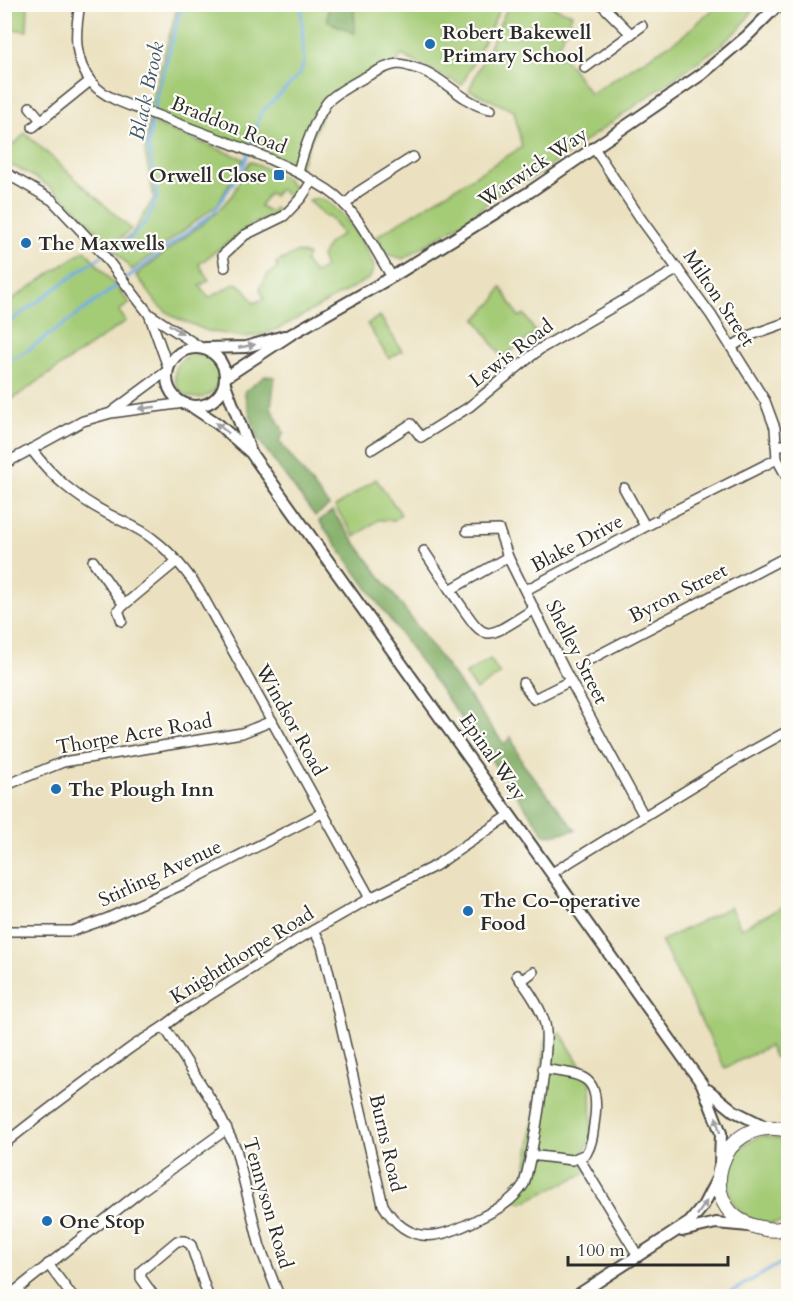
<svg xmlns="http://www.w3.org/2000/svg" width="793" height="1301" font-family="Cardo,serif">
<rect width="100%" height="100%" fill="#fdfcf7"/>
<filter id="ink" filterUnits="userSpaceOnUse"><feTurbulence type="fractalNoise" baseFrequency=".0167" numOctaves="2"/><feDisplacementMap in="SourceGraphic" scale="12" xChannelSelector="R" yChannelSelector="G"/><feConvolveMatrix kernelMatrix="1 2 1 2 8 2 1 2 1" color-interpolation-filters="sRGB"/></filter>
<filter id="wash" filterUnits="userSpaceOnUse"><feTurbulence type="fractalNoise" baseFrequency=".008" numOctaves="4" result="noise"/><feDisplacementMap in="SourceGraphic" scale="24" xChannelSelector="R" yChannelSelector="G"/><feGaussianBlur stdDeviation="1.35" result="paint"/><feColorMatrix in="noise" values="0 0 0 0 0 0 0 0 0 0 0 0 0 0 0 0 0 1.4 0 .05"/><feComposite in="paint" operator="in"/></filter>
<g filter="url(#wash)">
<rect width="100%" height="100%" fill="#ebe1c0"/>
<g fill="#a4cb76" stroke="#687b50" stroke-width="1.5">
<path d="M509 4 547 5 572 14 558 48 590 94 680 38 718 5H757L740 28 720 46 534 177 505 188 467 220 403 259 387 254 377 236 522 147 514 111 469 90Z"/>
<path d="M4 5H28L27 31 10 29 5 24Z"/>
<path d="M178 5H328V21L354 33V5H502L462 85 401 55 397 64 327 102 298 172 148 112Z"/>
<path d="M149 122 244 159 218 204 132 270 113 248 132 234 154 198 145 152Z"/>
<path d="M25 133 131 229 111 247C81 212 49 179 5 163V145L15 144Z"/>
<path d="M250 161 286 178 295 190 296 200 286 208 290 197 279 189 274 196 269 193 260 206 270 212 275 208 279 211 276 215 251 225 199 264 209 280 200 286 209 298 236 283 244 288 254 303 264 299 260 288 268 274 277 268 276 263 298 252 308 255 305 262 314 273 325 268 321 257 329 243 342 234 329 216 326 217 309 200C333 189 368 247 374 267L370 278 280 328 261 335 242 337 208 331 174 317 159 306 136 275 215 214 232 195Z"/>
<path d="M85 250 130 303 119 311 126 321 5 404V308L14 298Z"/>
<path d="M501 287 519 317 524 314 536 333 502 358 476 319 494 301Z"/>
<path d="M380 316 402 351 389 359 367 324Z"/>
<circle cx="197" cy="376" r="22"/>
<path d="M376 479 401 514 393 520H378L355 537 335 507Z"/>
<path d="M490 659 500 674 476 690 465 674Z"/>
<path d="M788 904V1051L775 1058 769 1046 725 1068 661 941 730 907 741 928Z"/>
<path d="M560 1032 591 1083 592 1139 579 1158 588 1172 522 1203 513 1199 524 1184 546 1040Z"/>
<path d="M763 1136 788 1140V1219C731 1245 696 1154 763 1136Z"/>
</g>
<g fill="#83af67" stroke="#576d49" stroke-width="1.5">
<path d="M328 5H354L355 33 328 21Z"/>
<path d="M265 376 275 377 271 407 284 433 279 441 329 506 315 516 257 438 244 392Z"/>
<path d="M332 511 504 744 511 737 523 764 576 830 546 836 319 521Z"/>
</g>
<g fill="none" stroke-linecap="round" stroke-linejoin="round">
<g stroke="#74aee5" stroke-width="3">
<path d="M4 326 88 265 131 238 147 220 157 198 148 145 157 96 182 4"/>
<path d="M4 363 28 350 103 296 213 213 243 168 261 113 299 75 304 63 301 4"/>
<path d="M724 1296 783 1262"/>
</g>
</g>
</g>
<g filter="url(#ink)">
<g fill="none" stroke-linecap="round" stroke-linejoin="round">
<defs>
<g id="minor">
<path d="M80 4C75 32 73 60 92 83 107 101 139 108 161 117 216 139 277 157 328 190 357 209 374 249 392 277"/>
<path d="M601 4 631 34"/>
<path d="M780 4 788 13"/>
<path d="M585 68 642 26"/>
<path d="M30 107 40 119"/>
<path d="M33 127 90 81"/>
<path d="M594 148 641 219 711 315 765 401 775 428 777 459 788 479"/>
<path d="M4 172 52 200 102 253 149 314 168 367"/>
<path d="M298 172C304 150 313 124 326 104 333 93 384 65 398 64 405 64 418 69 424 71 447 81 467 106 491 109"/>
<path d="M345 205 358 192 413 157"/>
<path d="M225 267 223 255 245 235 284 216 301 198 312 181"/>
<path d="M149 314 200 347"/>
<path d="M731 347 751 335 788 322"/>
<path d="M113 411 167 371"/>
<path d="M776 445H788"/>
<path d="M31 449C53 478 76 497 108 514 123 522 140 528 153 539 173 554 189 574 202 595L370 898"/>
<path d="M372 449 411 424 421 437 469 407 540 349 678 269"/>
<path d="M4 464 83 421 111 413 184 403"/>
<path d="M624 488 645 526"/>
<path d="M662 517 777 459"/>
<path d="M467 531 499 530 508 557 565 671 644 816"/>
<path d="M424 551 450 590"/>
<path d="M508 557 450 590C488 643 478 644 534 609"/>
<path d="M93 561 124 605"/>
<path d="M526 590 656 521"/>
<path d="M122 621 118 610 177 561"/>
<path d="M585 662 788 556"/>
<path d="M523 683 534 699 570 681"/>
<path d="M4 786 63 762 242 733 272 721"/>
<path d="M552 873 739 758 788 731"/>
<path d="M314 930 322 946 330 978 383 1205C409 1248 441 1239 480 1218 498 1209 512 1202 524 1184 532 1156 551 1050 545 1024 541 1008 527 988 517 975"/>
<path d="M4 931H72L106 919 186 883 322 813"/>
<path d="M521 981 533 972"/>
<path d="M165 1028 215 1106 236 1149 260 1247 279 1296"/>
<path d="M4 1144C45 1111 87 1080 129 1049 147 1036 165 1028 181 1013L295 941 370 898 435 866 510 815"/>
<path d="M530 1155 572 1160 586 1154C593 1143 593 1130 595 1117 600 1073 580 1075 543 1069"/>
<path d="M579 1158 638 1256"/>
<path d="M48 1264 72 1296"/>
<path d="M9 1296 141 1191 227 1129"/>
<path d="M154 1296 141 1278V1271L177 1241H185L191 1245 208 1296"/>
</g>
<g id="tertiary">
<circle cx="196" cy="377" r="29"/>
<path d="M205 348 246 347 284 336"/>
<path d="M226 377 290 335 392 277 531 191 702 74 747 36 779 4"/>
<path d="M225 384 250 450"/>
<path d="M191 406 218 424 251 453 702 1084 721 1133 720 1164"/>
<path d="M708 1090 734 1111 766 1127"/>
<path d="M682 1231 716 1223 749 1226"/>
<path d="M576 1296 690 1222 703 1206 719 1175"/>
</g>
<path id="primary" d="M788 1130C717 1112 691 1211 757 1227 767 1230 778 1231 788 1227"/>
</defs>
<use href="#minor" stroke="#484641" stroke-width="12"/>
<use href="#tertiary" stroke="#484641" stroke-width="14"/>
<use href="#primary" stroke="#484641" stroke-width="16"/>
<use href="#minor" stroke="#fff" stroke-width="9"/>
<use href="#tertiary" stroke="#fff" stroke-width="10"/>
<use href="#primary" stroke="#fff" stroke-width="14"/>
</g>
<defs><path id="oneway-solid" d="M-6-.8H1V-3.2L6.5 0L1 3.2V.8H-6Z" transform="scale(1.5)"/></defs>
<g fill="#a0a0a0">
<use href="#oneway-solid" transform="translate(176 329) rotate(33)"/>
<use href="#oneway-solid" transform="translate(247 346) rotate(-11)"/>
<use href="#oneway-solid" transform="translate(147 408) rotate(172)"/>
<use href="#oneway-solid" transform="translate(222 428) rotate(-142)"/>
<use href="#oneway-solid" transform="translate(718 1125) rotate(-104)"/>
<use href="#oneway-solid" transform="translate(702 1208) rotate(-56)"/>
</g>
</g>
<g fill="#1f6fb2" stroke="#fdfcf7" stroke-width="2">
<circle cx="430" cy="44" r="6"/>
<rect x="273" y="169" width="12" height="12" rx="3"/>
<circle cx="26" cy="243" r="6"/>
<circle cx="56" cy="789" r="6"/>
<circle cx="468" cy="911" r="6"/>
<circle cx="47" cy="1221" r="6"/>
</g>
<g text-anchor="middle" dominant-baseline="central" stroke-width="4.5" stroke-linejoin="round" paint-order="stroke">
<g font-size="20" font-weight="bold" fill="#2b2b2b" stroke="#fdfcf7" text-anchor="start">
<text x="442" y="32">Robert Bakewell<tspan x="442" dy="23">Primary School</tspan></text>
<text x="267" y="175" text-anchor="end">Orwell Close</text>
<text x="38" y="243">The Maxwells</text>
<text x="68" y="789">The Plough Inn</text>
<text x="480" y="900">The Co-operative<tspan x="480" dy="23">Food</tspan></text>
<text x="59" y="1221">One Stop</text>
</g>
<g font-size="20" fill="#2b2b2b" stroke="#fdfcf7">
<text transform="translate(229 125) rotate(22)">Braddon Road</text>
<text transform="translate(533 167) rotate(-34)">Warwick Way</text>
<text transform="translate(719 298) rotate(56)">Milton Street</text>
<text transform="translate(511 353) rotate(-37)">Lewis Road</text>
<text transform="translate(577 543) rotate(-28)">Blake Drive</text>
<text transform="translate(678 593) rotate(-27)">Byron Street</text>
<text transform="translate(577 652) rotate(63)">Shelley Street</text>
<text transform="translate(291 720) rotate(61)">Windsor Road</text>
<text transform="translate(134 734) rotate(-10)">Thorpe Acre Road</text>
<text transform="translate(493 757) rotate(55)">Epinal Way</text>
<text transform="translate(160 873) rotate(-25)">Stirling Avenue</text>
<text transform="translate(242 955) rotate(-32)">Knightthorpe Road</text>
<text transform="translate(387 1143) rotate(77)">Burns Road</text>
<text transform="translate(268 1203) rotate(74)">Tennyson Road</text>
</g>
<g font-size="21" font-style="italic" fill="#45596c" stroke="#fdfcf7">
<text transform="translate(147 91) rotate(-78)">Black Brook</text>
</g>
</g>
<rect width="793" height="1301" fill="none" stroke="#fdfcf7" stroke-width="24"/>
<path d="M568 1256v9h160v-9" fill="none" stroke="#2b2b2b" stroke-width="3"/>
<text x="577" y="1256" font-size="18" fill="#2b2b2b" stroke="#fdfcf7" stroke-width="4.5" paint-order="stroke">100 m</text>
</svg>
